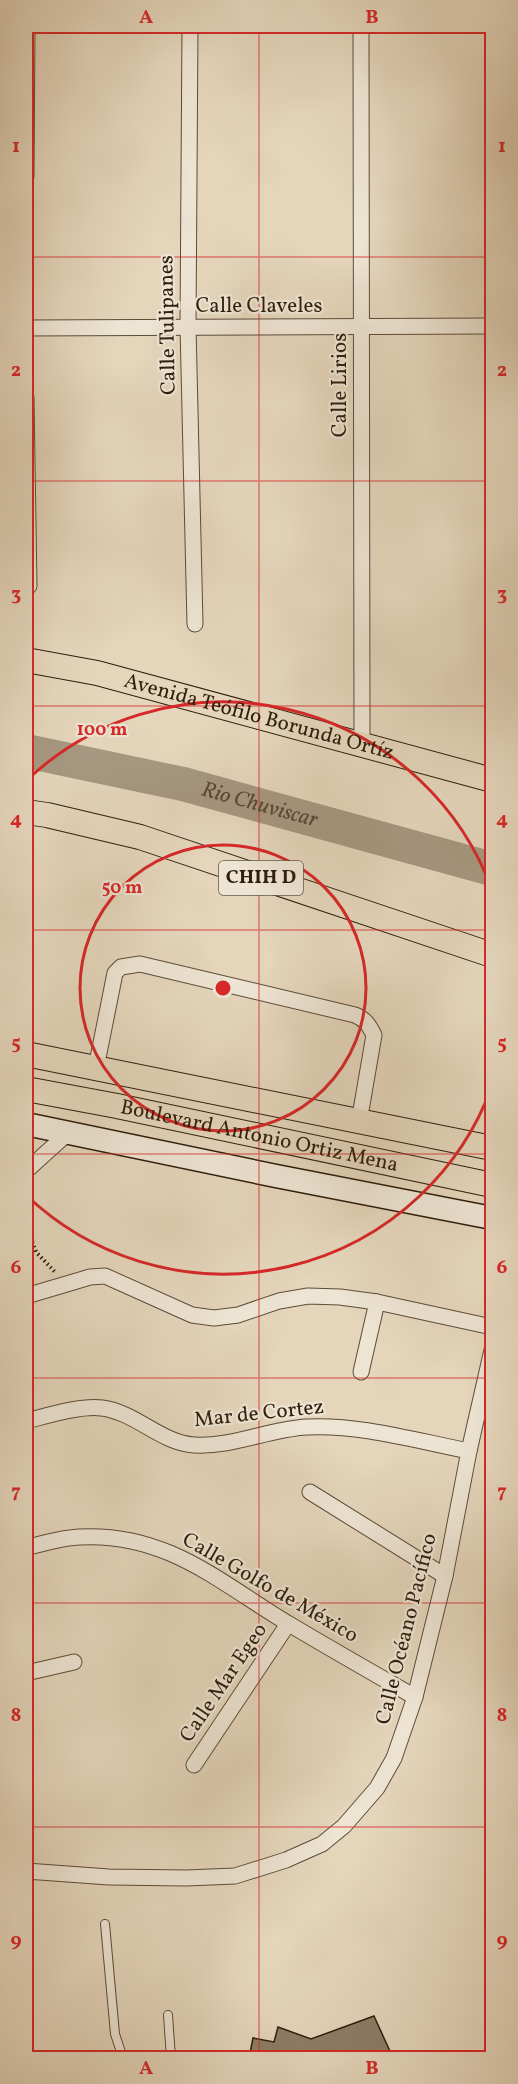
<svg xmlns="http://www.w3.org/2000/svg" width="518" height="2084" font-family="Vollkorn,serif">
<rect width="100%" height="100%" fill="#e4d5bb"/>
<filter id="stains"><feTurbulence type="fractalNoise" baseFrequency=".00333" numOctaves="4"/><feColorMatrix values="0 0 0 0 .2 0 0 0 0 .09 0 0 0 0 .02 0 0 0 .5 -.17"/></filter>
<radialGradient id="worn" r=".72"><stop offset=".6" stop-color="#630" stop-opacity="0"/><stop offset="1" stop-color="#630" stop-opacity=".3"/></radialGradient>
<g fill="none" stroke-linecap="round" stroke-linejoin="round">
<path stroke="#a69780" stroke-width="34" id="s1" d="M26 751 183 784 492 869"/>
</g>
<path fill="#8d7d67" stroke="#2e1e0c" stroke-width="1.5" d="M374 2016 393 2058H249L253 2038 274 2042 278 2027 311 2039Z"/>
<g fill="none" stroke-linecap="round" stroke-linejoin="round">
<defs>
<g id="lane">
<path d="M105 1924 115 2034 123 2058"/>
<path d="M168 2015 171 2058"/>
</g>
<g id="street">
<path d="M190 26 188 326 195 624"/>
<path d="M361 26 362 743"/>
<path d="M26 177 27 26"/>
<path d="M26 328 492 326"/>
<path d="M26 398 29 586"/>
<path d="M96 1068 115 973 121 967 140 964 355 1015C365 1019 369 1025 374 1035L359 1122"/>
<path d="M26 1171 68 1133"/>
<path d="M26 1296 90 1277 105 1276 192 1315 214 1318 238 1315 279 1301 308 1296 340 1297 377 1302 492 1327"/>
<path d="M361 1372 377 1302"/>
<path d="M26 1421C46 1416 81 1405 102 1408 135 1412 161 1443 194 1445 233 1447 269 1429 307 1427 359 1424 417 1441 469 1451"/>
<path d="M310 1492 445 1576"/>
<path d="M26 1548C43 1543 61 1538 79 1537 166 1532 219 1582 289 1624 331 1649 373 1673 415 1697"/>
<path d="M26 1673 74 1662"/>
<path d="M194 1765 288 1624"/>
<path d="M26 1871 109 1877 186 1878 235 1876 286 1860 322 1844 344 1826 377 1788 394 1758 415 1697 445 1576 469 1451 492 1350"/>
</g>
<path id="secondary" d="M26 1124 276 1176 492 1218"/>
<g id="primary">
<path id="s2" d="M26 660 97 673 492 780"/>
<path d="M26 812 47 815 140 837 492 955"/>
<path d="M26 1054 492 1148"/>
<path id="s3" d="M26 1089 117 1106 492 1185"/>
</g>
</defs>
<use href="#lane" stroke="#5c4c38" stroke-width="10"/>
<use href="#street" stroke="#5c4c38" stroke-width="17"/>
<use href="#secondary" stroke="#2e1e0c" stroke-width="25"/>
<use href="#primary" stroke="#2e1e0c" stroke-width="26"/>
<path stroke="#2e1e0c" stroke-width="4" stroke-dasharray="1.5 3" stroke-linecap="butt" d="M26 1225 36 1252 55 1272"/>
<use href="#lane" stroke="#ede4d3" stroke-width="8"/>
<use href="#street" stroke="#ede4d3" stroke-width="15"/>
<use href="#secondary" stroke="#ede4d3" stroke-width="22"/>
<use href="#primary" stroke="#e4d5bb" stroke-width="24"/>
</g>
<path fill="none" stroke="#d62828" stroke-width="1.5" stroke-opacity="0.55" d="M259 26V2058M26 257H492M26 481H492M26 706H492M26 930H492M26 1154H492M26 1378H492M26 1603H492M26 1827H492"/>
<g fill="none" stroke="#d62828" stroke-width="3">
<circle cx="223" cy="988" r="143"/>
<path d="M492 1086A286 286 0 0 1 26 1195M26 781A286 286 0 0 1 492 890"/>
</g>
<g text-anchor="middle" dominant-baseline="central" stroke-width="4.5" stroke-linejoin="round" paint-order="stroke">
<rect fill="#ede4d3" stroke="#675948" stroke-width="1.5" x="219" y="861" width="84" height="34" rx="4.5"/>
<g font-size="20" font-weight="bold" fill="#2e1e0c">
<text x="261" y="878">CHIH D</text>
</g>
<g font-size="21" fill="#2e1e0c" stroke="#ede4d3">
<text x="259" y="306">Calle Claveles</text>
<text transform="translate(168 325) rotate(-91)">Calle Tulipanes</text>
<text transform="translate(340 385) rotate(-90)">Calle Lirios</text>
<text stroke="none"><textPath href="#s2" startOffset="240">Avenida Teófilo Borunda Ortíz</textPath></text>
<text stroke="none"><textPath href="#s3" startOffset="238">Boulevard Antonio Ortiz Mena</textPath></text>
<text transform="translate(259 1414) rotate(-6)">Mar de Cortez</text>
<text transform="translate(270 1588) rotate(30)">Calle Golfo de México</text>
<text transform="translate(407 1629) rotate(-76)">Calle Océano Pacífico</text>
<text transform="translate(224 1683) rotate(-56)">Calle Mar Egeo</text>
</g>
<g font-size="22" font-style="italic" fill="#584835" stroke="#ede4d3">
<text stroke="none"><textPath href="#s1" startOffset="240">Rio Chuviscar</textPath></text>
</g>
</g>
<circle cx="223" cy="988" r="9" fill="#d62828" stroke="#ede4d3" stroke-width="3"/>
<g font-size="18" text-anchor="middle" font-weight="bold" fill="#d62828" stroke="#ede4d3" stroke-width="4.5" stroke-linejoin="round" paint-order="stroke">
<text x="102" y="735">100 m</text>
<text x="122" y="893">50 m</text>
</g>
<rect width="518" height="2084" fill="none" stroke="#e4d5bb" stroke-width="66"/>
<rect x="33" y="33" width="452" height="2018" fill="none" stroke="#d62828" stroke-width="2"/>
<g font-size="20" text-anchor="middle" font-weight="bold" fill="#d62828">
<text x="146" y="23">A</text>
<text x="372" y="23">B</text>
<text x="16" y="152">1</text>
<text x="502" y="152">1</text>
<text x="16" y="376">2</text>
<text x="502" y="376">2</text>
<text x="16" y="600">3</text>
<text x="502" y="600">3</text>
<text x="16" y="825">4</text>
<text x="502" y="825">4</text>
<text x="16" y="1049">5</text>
<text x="502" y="1049">5</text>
<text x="16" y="1273">6</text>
<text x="502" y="1273">6</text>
<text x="16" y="1497">7</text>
<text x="502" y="1497">7</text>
<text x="16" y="1721">8</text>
<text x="502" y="1721">8</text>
<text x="16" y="1946">9</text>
<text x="502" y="1946">9</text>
<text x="146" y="2074">A</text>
<text x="372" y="2074">B</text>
</g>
<rect width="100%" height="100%" filter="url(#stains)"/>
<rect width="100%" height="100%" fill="url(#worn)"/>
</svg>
